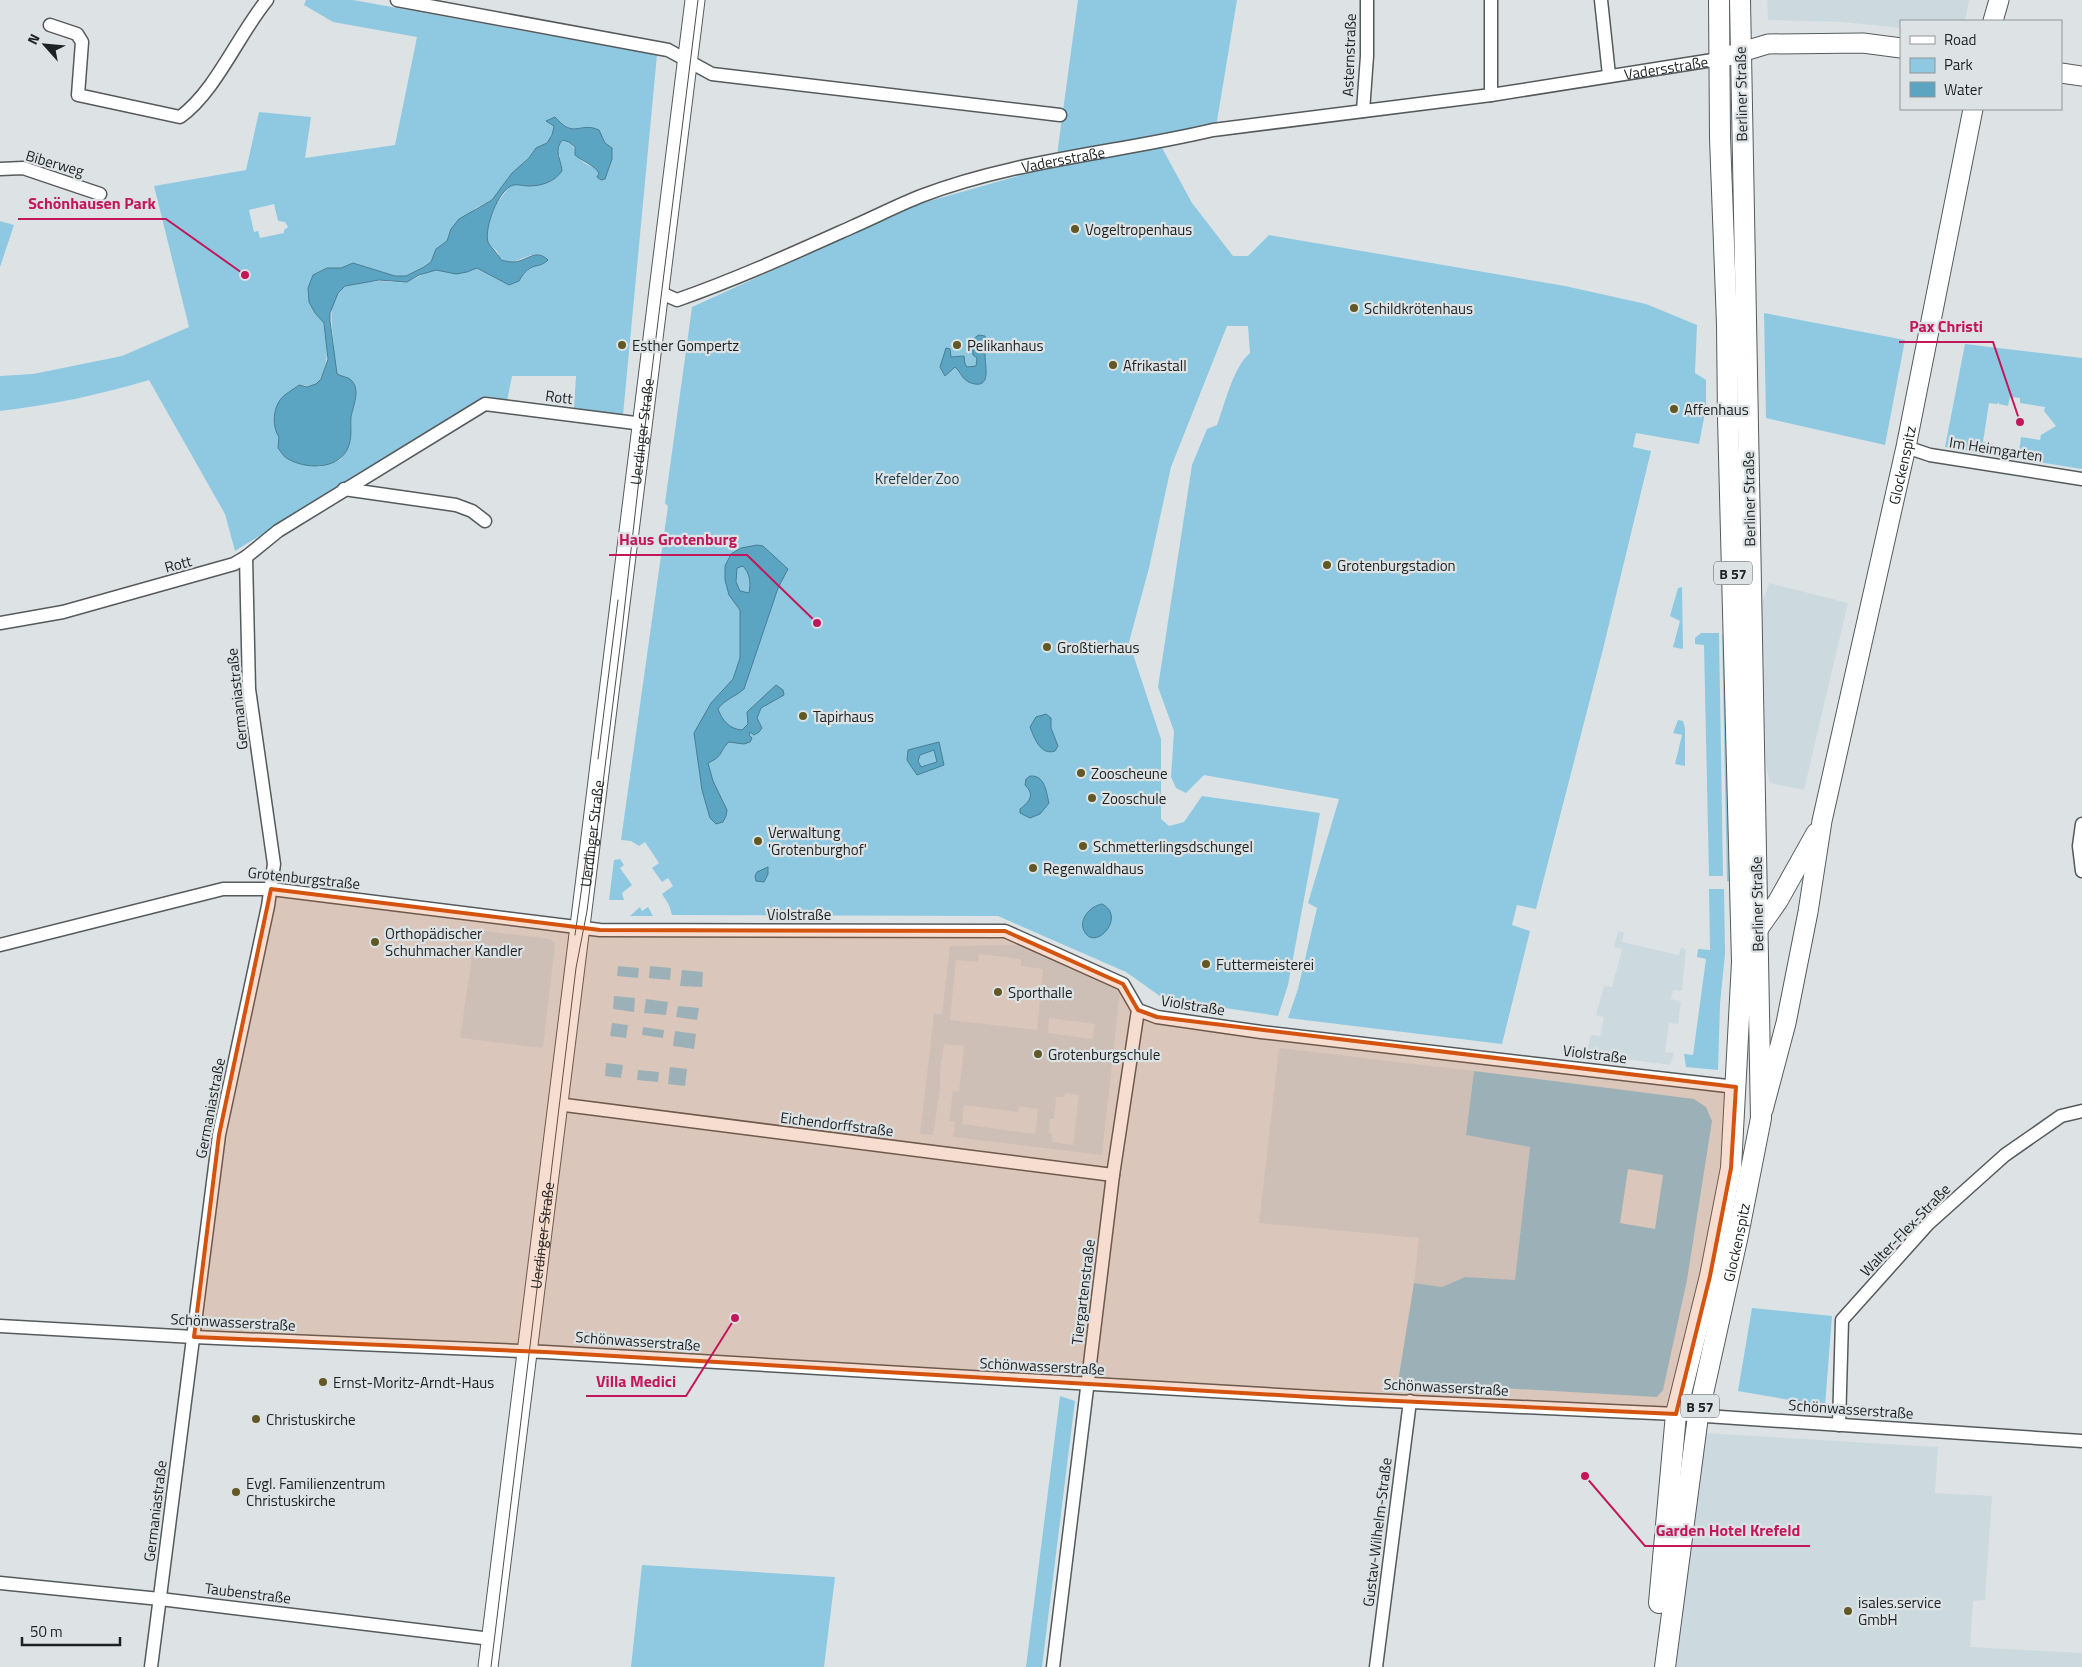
<svg xmlns="http://www.w3.org/2000/svg" width="2082" height="1667" font-family="'Titillium Web',sans-serif">
<rect width="100%" height="100%" fill="#dde3e5"/>
<g fill="#ccdae0" fill-rule="evenodd">
<path d="M1767 0H1969L1965 21H1901V28L1842 22 1768 20Z"/>
<path d="M1769 583 1848 603 1804 790 1770 783 1766 765 1762 603Z"/>
<path d="M476 930 551 939 555 945 543 1048 460 1038Z"/>
<path d="M1618 931 1624 933 1622 942 1679 955 1681 947 1686 950 1682 991 1673 990 1671 999 1681 1001 1678 1024 1669 1023 1665 1052 1674 1053 1670 1065 1586 1054 1591 1035 1600 1036 1604 1017 1596 1015 1604 986 1612 987 1622 949 1614 947Z"/>
<path d="M1015 945 1120 990 1102 1155 953 1137 955 1122 949 1121 953 1091 959 1092 964 1046 944 1044 940 1070V1090L933 1135 920 1134 934 1014H942L950 946ZM979 954 1021 959V966L1043 969 1037 1030 950 1020 956 960 978 962ZM1049 1018 1095 1024 1093 1039 1048 1033ZM1065 1093 1079 1095 1073 1145 1052 1142V1134L1049 1133 1050 1119H1054L1056 1097H1064ZM964 1105 1018 1112 1019 1106 1038 1109 1035 1134 962 1124Z"/>
<path d="M1279 1048 1474 1071 1466 1135 1530 1147 1515 1281 1465 1277 1442 1287 1414 1283 1419 1238 1259 1223Z"/>
<path d="M1703 1433 1938 1447 1935 1493 1992 1496 1985 1600 1973 1601 1970 1647 2082 1653V1667H1676Z"/>
</g>
<g fill="#8ec9e1" fill-rule="evenodd">
<path d="M306 0H353L657 55 623 415 574 408 576 376H512L507 401 481 398 235 551 225 514 149 380C99 395 51 405 0 411V376L33 374 122 356 189 327 154 186 246 170 259 112 311 117 305 158 395 145 417 37 333 22 304 5ZM555 117 561 123 574 131 582 128 603 138 612 159 605 179 601 180 597 177 599 173C595 166 587 166 582 161 574 154 576 143 563 140 557 146 557 149 560 157L509 187 497 203 487 225V235L489 245 497 251 501 260 513 262 531 255 545 263C532 266 526 269 519 281L509 285 477 268C461 276 452 270 436 270 424 271 415 281 404 282 396 283 389 281 381 281 375 281 348 284 344 287 325 300 333 329 334 348 335 357 334 365 337 374L341 376 354 405 351 418V440L346 452 340 460 319 467 278 448C280 431 286 396 299 385 306 386 312 387 317 383 328 374 330 335 324 323 322 320 318 317 316 314 310 306 309 297 308 288L327 268H341L353 263 395 276H406L424 267 431 262 436 249 447 241 451 229 476 208 492 200 512 173 529 158 536 148 547 143 552 135ZM274 204 278 221 285 222 288 227 284 230V233L260 238 258 231 254 232 249 210Z"/>
<path d="M1078 0H1237L1216 127 1057 155Z"/>
<path d="M1161 146 1192 203 1233 256H1248L1269 235 1565 286 1646 304 1697 325 1695 373 1706 380V408L1699 444 1636 433 1633 447 1651 451 1603 649 1536 909 1517 905 1512 925 1530 931 1502 1044 1288 1018 1298 989 1317 908 1308 903 1339 799 1204 775 1186 793 1176 788 1171 777 1174 731 1158 687 1192 465 1207 429 1217 425C1225 404 1233 367 1250 353L1248 326H1227L1171 467 1149 568 1129 642 1161 739V819L1169 826 1184 822 1202 796 1320 813 1288 985 1278 1016 1164 999 1126 972 998 916 672 915 669 905 662 894 673 886 668 878 662 882 652 868 659 863 645 842 639 846 631 841 621 840 668 506 665 503 692 307 919 204 1043 169Z"/>
<path d="M0 221 14 225 0 267Z"/>
<path d="M1764 313 1905 340 1885 445 1766 418Z"/>
<path d="M1965 344 2082 358V469L1945 447ZM2010 397 2020 398V403L2045 407 2044 411 2056 426 2041 435 2040 440 2021 437 2019 452 1993 448V444L1983 442 1989 403 1997 404 1999 402V404L2008 406Z"/>
<path d="M1682 587 1683 648 1682 649 1673 647 1680 621 1670 616 1678 588Z"/>
<path d="M1701 633H1719L1723 876H1709L1704 645 1695 644V638Z"/>
<path d="M1722 634 1727 637 1732 882 1727 881Z"/>
<path d="M1678 720 1683 721 1685 728V766L1675 764 1682 735 1673 733Z"/>
<path d="M620 859 624 865 620 868 632 885 622 893 624 900H609L614 860Z"/>
<path d="M1709 889H1724L1725 954 1720 1004 1718 1070 1686 1067 1684 1054 1693 1055 1706 959 1697 957 1698 949 1710 950Z"/>
<path d="M640 907 642 911 648 907 653 916H630Z"/>
<path d="M618 966 639 968 638 978 617 976Z"/>
<path d="M650 966 671 968 670 980 649 978Z"/>
<path d="M682 970 703 972 702 987 680 986Z"/>
<path d="M614 996 635 998 634 1012 613 1009Z"/>
<path d="M646 999 668 1002 666 1015 644 1013Z"/>
<path d="M678 1006 699 1008 697 1020 676 1017Z"/>
<path d="M612 1023 628 1025 626 1038 610 1036Z"/>
<path d="M643 1027 664 1030 663 1038 642 1035Z"/>
<path d="M675 1031 696 1034 694 1049 673 1046Z"/>
<path d="M606 1063 623 1065 621 1078 605 1076Z"/>
<path d="M670 1067 687 1069 685 1086 668 1084Z"/>
<path d="M638 1070 659 1072 658 1082 637 1080Z"/>
<path d="M1474 1071 1694 1099 1706 1107 1712 1121 1687 1280 1663 1390 1657 1397 1398 1382 1414 1283 1442 1287 1465 1277 1515 1280 1530 1147 1466 1135ZM1628 1169 1663 1175 1655 1229 1620 1223Z"/>
<path d="M1752 1308 1832 1316 1825 1406 1738 1391Z"/>
<path d="M1060 1396 1075 1401 1042 1667H1026Z"/>
<path d="M642 1565 835 1577 824 1667H631Z"/>
</g>
<g fill="#5ca5c2" stroke="#497d92" fill-rule="evenodd">
<path d="M555 117C575 140 579 121 599 130L605 143 612 148V159L605 179 601 180 597 177 599 173C594 165 582 161 575 155V147L569 142 563 140C553 149 561 159 562 171 554 182 542 186 528 186 524 186 518 184 513 185 498 190 484 228 488 242 490 247 497 252 501 260 505 261 510 262 514 262 527 261 536 248 548 260 538 270 531 260 519 281L509 285 477 268 467 272 456 274 436 270 419 275 407 282 379 280 345 286 338 293 330 313V321L337 374C340 376 348 377 351 380 361 389 353 406 351 417 350 429 353 438 347 450 336 470 306 469 288 459 284 457 281 452 278 448L279 437C272 427 273 410 280 400 284 394 293 390 299 385L307 387 316 384 321 379 328 359 324 323 315 313 309 302 308 288 313 275 327 268H341L353 263 395 276H406L424 267 431 262 436 249 447 241 451 229 459 219 492 200 512 173 529 158 536 148 547 143 552 135 554 126 546 121Z"/>
<path d="M979 335 985 336C987 344 985 349 985 356 985 366 992 390 971 383 962 380 961 372 955 367L945 376 940 367 946 348 950 349 951 357 964 356 965 364 967 367 976 366 977 358 973 355C973 346 970 339 979 335Z"/>
<path d="M757 545 763 546 788 569 778 588 744 689C735 697 725 699 718 709 722 720 729 729 742 730L748 724 747 712 776 685 783 690 784 695 761 708 757 718 762 728 759 732 754 735 750 732 749 735 752 738 750 742 744 744 729 742C719 751 724 756 708 763L713 781 727 810 726 816 723 822 716 824 710 818 702 790 694 733 711 703 733 679 740 658V610L729 595 725 580V566L731 554 741 548ZM743 566C750 574 751 582 749 593L740 591 736 582 737 568Z"/>
<path d="M1046 714 1051 718V728L1058 746 1055 751C1041 756 1034 738 1030 727L1036 717Z"/>
<path d="M939 742 944 765 917 775 907 760 908 750ZM934 750 937 762 921 767 918 761 920 755Z"/>
<path d="M1030 776C1045 775 1046 791 1049 803L1040 814 1030 818 1020 813V809C1030 801 1035 795 1025 785L1026 779Z"/>
<path d="M768 867V874L764 882 756 881 755 876 757 872Z"/>
<path d="M1102 904C1126 916 1098 949 1086 934 1076 921 1090 906 1102 904Z"/>
</g>
<g fill="none" stroke-linecap="round" stroke-linejoin="round">
<defs>
<g id="street">
<path d="M397 0 668 50 712 74 1060 115"/>
<path d="M1491 0V95"/>
<path d="M1601 0 1609 75"/>
<path d="M50 25 77 34 82 42 78 95 180 117C216 91 238 35 267 0"/>
<path d="M1363 111 1367 56V0"/>
<path d="M0 169 23 168 100 194"/>
<path id="s1" d="M659 292 677 300C737 279 794 253 852 227 875 217 898 205 921 196 1015 160 1116 153 1213 130L1491 95 1719 59"/>
<path d="M1906 447 1930 455 2082 479"/>
<path d="M344 489 456 505 472 511 485 521"/>
<path d="M0 623 63 612 234 564 246 557 278 531 485 404 643 424"/>
<path d="M2082 824 2079 846 2082 871"/>
<path d="M0 945 223 889H271L600 930 1005 931 1123 984 1138 1010 1157 1017 1261 1032 1736 1087"/>
<path d="M557 1104 1113 1175"/>
<path d="M0 1326 194 1337 545 1352 1347 1399 1676 1414 2082 1441"/>
<path d="M1839 1425 1842 1320 1928 1224 2005 1155 2061 1116 2082 1111"/>
<path d="M0 1583 160 1599 491 1639"/>
<path d="M151 1667 219 1135 268 906 274 864 249 689 246 557"/>
<path d="M1053 1667 1113 1175 1138 1010"/>
<path d="M1376 1667 1410 1401"/>
</g>
<g id="secondary">
<path d="M1993 21 1999 0"/>
<path d="M1728 56 1768 44 1863 43 1901 48"/>
<path d="M2061 73 2082 76"/>
<path d="M1754 935 1778 901 1816 833"/>
<path id="s2" d="M1763 1110 1786 1023 1808 912 1822 821 1906 447 1973 109"/>
<path id="s3" d="M488 1667 695 0"/>
</g>
<g id="primary">
<path d="M1659 1603 1676 1414 1710 1276 1731 1168 1742 962 1728 417 1727 324 1720 138 1719 0"/>
<path id="s4" d="M1665 1667 1698 1416 1738 1235 1761 1118 1740 0"/>
</g>
</defs>
<use href="#street" stroke="#555a5c" stroke-width="15"/>
<use href="#secondary" stroke="#555a5c" stroke-width="21"/>
<use href="#primary" stroke="#555a5c" stroke-width="22"/>
<use href="#street" stroke="#fff" stroke-width="12"/>
<use href="#secondary" stroke="#fff" stroke-width="19"/>
<use href="#primary" stroke="#fff" stroke-width="20"/>
<g stroke="#4b4e4f" stroke-width="1">
<path d="M598 759 618 600"/>
<path d="M575 935 587 851"/>
<path d="M491 1667 576 968 587 911 621 639 645 426 698 0"/>
</g>
</g>
<path fill="#d4530e" fill-opacity="0.2" stroke="#d4530e" stroke-width="4" stroke-linejoin="round" d="M271 889 600 930 1005 931 1123 984 1138 1010 1157 1017 1736 1087 1731 1168 1710 1276 1676 1414 1311 1397 545 1352 194 1337 219 1135Z"/>
<g fill="#615825" stroke="#dde3e5" stroke-width="2">
<circle cx="1075" cy="229" r="5"/>
<circle cx="1354" cy="308" r="5"/>
<circle cx="622" cy="345" r="5"/>
<circle cx="957" cy="345" r="5"/>
<circle cx="1113" cy="365" r="5"/>
<circle cx="1674" cy="409" r="5"/>
<circle cx="1327" cy="565" r="5"/>
<circle cx="1047" cy="647" r="5"/>
<circle cx="803" cy="716" r="5"/>
<circle cx="1081" cy="773" r="5"/>
<circle cx="1092" cy="798" r="5"/>
<circle cx="758" cy="841" r="5"/>
<circle cx="1083" cy="846" r="5"/>
<circle cx="1033" cy="868" r="5"/>
<circle cx="375" cy="942" r="5"/>
<circle cx="1206" cy="964" r="5"/>
<circle cx="998" cy="992" r="5"/>
<circle cx="1038" cy="1054" r="5"/>
<circle cx="323" cy="1382" r="5"/>
<circle cx="256" cy="1419" r="5"/>
<circle cx="236" cy="1492" r="5"/>
<circle cx="1848" cy="1611" r="5"/>
</g>
<g text-anchor="middle" dominant-baseline="central" stroke-width="4.5" stroke-linejoin="round" paint-order="stroke">
<g fill="#dde3e5" stroke="#575b5c" stroke-width="1">
<rect x="1714" y="561.5" width="38" height="23" rx="4"/>
<rect x="1681" y="1394.5" width="38" height="23" rx="4"/>
</g>
<g font-size="14" font-weight="bold" fill="#1e2121">
<text x="1733" y="573">B 57</text>
<text x="1700" y="1406">B 57</text>
</g>
<g font-size="15" fill="#1e2121" stroke="#dde3e5">
<text transform="translate(1349 55) rotate(-88)">Asternstraße</text>
<text stroke="none"><textPath href="#s1" startOffset="1042">Vadersstraße</textPath></text>
<text transform="translate(1741 94) rotate(-91)">Berliner Straße</text>
<text stroke="none"><textPath href="#s1" startOffset="432">Vadersstraße</textPath></text>
<text transform="translate(55 163) rotate(16)">Biberweg</text>
<text transform="translate(559 397) rotate(7)">Rott</text>
<text stroke="none"><textPath href="#s3" startOffset="1245">Uerdinger Straße</textPath></text>
<text transform="translate(1996 449) rotate(9)">Im Heimgarten</text>
<text stroke="none"><textPath href="#s2" startOffset="660">Glockenspitz</textPath></text>
<text transform="translate(1749 499) rotate(-91)">Berliner Straße</text>
<text transform="translate(178 564) rotate(-15)">Rott</text>
<text transform="translate(237 699) rotate(-96)">Germaniastraße</text>
<text stroke="none"><textPath href="#s3" startOffset="840">Uerdinger Straße</textPath></text>
<text transform="translate(304 878) rotate(6)">Grotenburgstraße</text>
<text transform="translate(1757 904) rotate(-91)">Berliner Straße</text>
<text x="799" y="914">Violstraße</text>
<text transform="translate(1193 1005) rotate(9)">Violstraße</text>
<text transform="translate(1595 1054) rotate(7)">Violstraße</text>
<text transform="translate(210 1108) rotate(-79)">Germaniastraße</text>
<text transform="translate(837 1124) rotate(7)">Eichendorffstraße</text>
<text transform="translate(1905 1230) rotate(-46)">Walter-Flex-Straße</text>
<text stroke="none"><textPath href="#s3" startOffset="435">Uerdinger Straße</textPath></text>
<text stroke="none"><textPath href="#s4" startOffset="431">Glockenspitz</textPath></text>
<text transform="translate(1083 1292) rotate(-83)">Tiergartenstraße</text>
<text transform="translate(233 1322) rotate(3)">Schönwasserstraße</text>
<text transform="translate(638 1341) rotate(4)">Schönwasserstraße</text>
<text transform="translate(1042 1366) rotate(3)">Schönwasserstraße</text>
<text transform="translate(1446 1387) rotate(3)">Schönwasserstraße</text>
<text transform="translate(1851 1409) rotate(4)">Schönwasserstraße</text>
<text transform="translate(155 1511) rotate(-83)">Germaniastraße</text>
<text transform="translate(1377 1532) rotate(-83)">Gustav-Wilhelm-Straße</text>
<text transform="translate(248 1593) rotate(7)">Taubenstraße</text>
</g>
<g font-size="15" fill="#1e2121" stroke="#dde3e5" text-anchor="start">
<text x="1085" y="229">Vogeltropenhaus</text>
<text x="1364" y="308">Schildkrötenhaus</text>
<text x="632" y="345">Esther Gompertz</text>
<text x="967" y="345">Pelikanhaus</text>
<text x="1123" y="365">Afrikastall</text>
<text x="1684" y="409">Affenhaus</text>
<text x="1337" y="565">Grotenburgstadion</text>
<text x="1057" y="647">Großtierhaus</text>
<text x="813" y="716">Tapirhaus</text>
<text x="1091" y="773">Zooscheune</text>
<text x="1102" y="798">Zooschule</text>
<text x="768" y="832">Verwaltung<tspan x="768" dy="17">'Grotenburghof'</tspan></text>
<text x="1093" y="846">Schmetterlingsdschungel</text>
<text x="1043" y="868">Regenwaldhaus</text>
<text x="385" y="933">Orthopädischer<tspan x="385" dy="17">Schuhmacher Kandler</tspan></text>
<text x="1216" y="964">Futtermeisterei</text>
<text x="1008" y="992">Sporthalle</text>
<text x="1048" y="1054">Grotenburgschule</text>
<text x="333" y="1382">Ernst-Moritz-Arndt-Haus</text>
<text x="266" y="1419">Christuskirche</text>
<text x="246" y="1483">Evgl. Familienzentrum<tspan x="246" dy="17">Christuskirche</tspan></text>
<text x="1858" y="1602">isales.service<tspan x="1858" dy="17">GmbH</tspan></text>
</g>
<g font-size="15" fill="#1c3e4b" stroke="#dde3e5">
<text x="917" y="478">Krefelder Zoo</text>
</g>
</g>
<path fill="none" stroke="#c2185b" stroke-width="2" d="M245 275L166 219H18M2020 422L1993 342H1899M817 623L747 555H609M735 1318L686 1396H586M1585 1476L1645 1546H1810"/>
<g fill="#c2185b" stroke="#dde3e5" stroke-width="2">
<circle cx="245" cy="275" r="5"/>
<circle cx="2020" cy="422" r="5"/>
<circle cx="817" cy="623" r="5"/>
<circle cx="735" cy="1318" r="5"/>
<circle cx="1585" cy="1476" r="5"/>
</g>
<g font-size="16" text-anchor="middle" font-weight="bold" fill="#c2185b" stroke="#dde3e5" stroke-width="4.5" stroke-linejoin="round" paint-order="stroke">
<text x="92" y="209">Schönhausen Park</text>
<text x="1946" y="332">Pax Christi</text>
<text x="678" y="545">Haus Grotenburg</text>
<text x="636" y="1387">Villa Medici</text>
<text x="1728" y="1536">Garden Hotel Krefeld</text>
</g>
<rect x="1900" y="20" width="162" height="90" fill="#dde3e5" stroke="#919597"/>
<rect x="1910" y="36" width="25" height="8" fill="#ffffff" stroke="#919597"/>
<text x="1944" y="45" font-size="15" fill="#1e2121">Road</text>
<rect x="1910" y="58" width="25" height="15" fill="#8ec9e1" stroke="#919597"/>
<text x="1944" y="70" font-size="15" fill="#1e2121">Park</text>
<rect x="1910" y="82" width="25" height="15" fill="#5ca5c2" stroke="#919597"/>
<text x="1944" y="95" font-size="15" fill="#1e2121">Water</text>
<g transform="translate(45 45) rotate(297)" stroke="#dde3e5" stroke-width="4" paint-order="stroke">
<path d="M0-4L9 19L0 12L-9 19Z" fill="#1e2121"/>
<text y="-8" font-size="14" font-weight="bold" text-anchor="middle" fill="#1e2121">N</text>
</g>
<path d="M22 1637v8h98v-8" fill="none" stroke="#1e2121" stroke-width="2.5"/>
<text x="30" y="1637" font-size="15" fill="#1e2121" stroke="#dde3e5" stroke-width="4" paint-order="stroke">50 m</text>
</svg>
